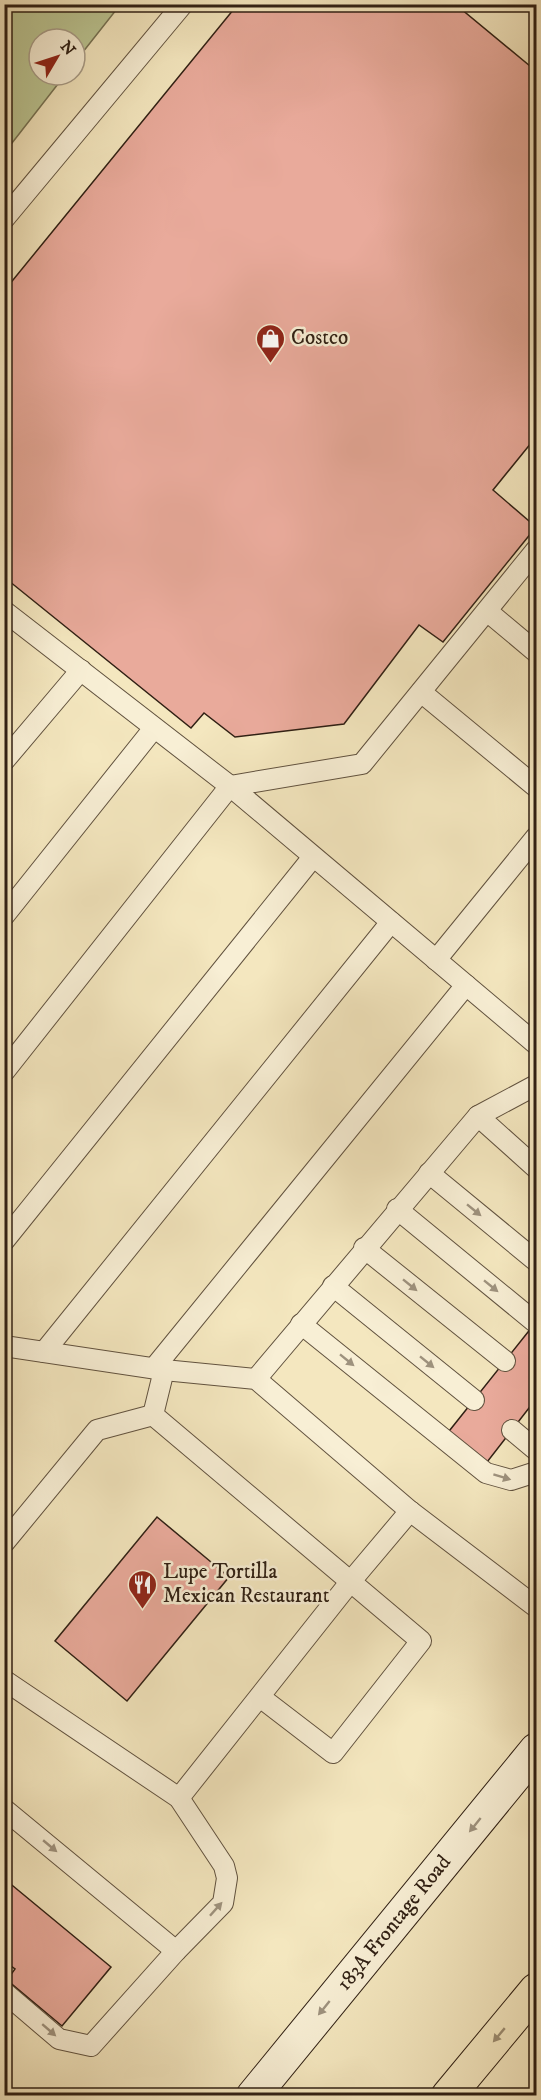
<svg xmlns="http://www.w3.org/2000/svg" width="541" height="2100" font-family="'IM FELL DW Pica',serif">
<rect width="100%" height="100%" fill="#f4e7bf"/>
<filter id="stains"><feTurbulence type="fractalNoise" baseFrequency=".00333" numOctaves="4"/><feColorMatrix values="0 0 0 0 .2 0 0 0 0 .09 0 0 0 0 .02 0 0 0 .5 -.17"/></filter>
<radialGradient id="worn" r=".72"><stop offset=".6" stop-color="#630" stop-opacity="0"/><stop offset="1" stop-color="#630" stop-opacity=".3"/></radialGradient>
<path fill="#bbc592" stroke="#767253" stroke-width="1.5" d="M5 4 120 5 75 62V39H39V75H65L5 152Z"/>
<g fill="#e9aa9b" stroke="#302014" stroke-width="1.5">
<path d="M238 4H455L536 71V437L493 490 536 527 443 642 419 625 344 724 235 737 204 713 191 728 4 577V291Z"/>
<path d="M536 1322V1399L484 1466 446 1435Z"/>
<path d="M157 1517 229 1577 127 1701 55 1641Z"/>
<path d="M7 1881 111 1967 62 2026 7 1980 15 1969 4 1961V1884Z"/>
</g>
<g fill="none" stroke-linecap="round" stroke-linejoin="round">
<defs>
<g id="lane">
<path d="M4 219 183 4"/>
<path d="M4 611 230 786 536 1044"/>
<path d="M487 611 536 652"/>
<path d="M421 692 536 787"/>
<path d="M4 761 81 670"/>
<path d="M4 916 154 728"/>
<path d="M436 960 536 837"/>
<path d="M4 1072 230 786 362 764 536 550"/>
<path d="M478 1116 536 1168"/>
<path d="M429 1173 536 1261"/>
<path d="M397 1209 536 1323"/>
<path d="M4 1241 313 857"/>
<path d="M364 1248 505 1361"/>
<path d="M333 1286 474 1400"/>
<path d="M301 1324 486 1473 511 1480 536 1472"/>
<path d="M4 1346 164 1370 256 1379 410 1511 536 1607"/>
<path d="M44 1352 391 922"/>
<path d="M154 1368 466 985"/>
<path d="M164 1370 153 1415 421 1641 333 1753 260 1697"/>
<path d="M256 1379 478 1116 536 1085"/>
<path d="M512 1430 536 1450"/>
<path d="M4 1543 97 1430 153 1415"/>
<path d="M4 1680 179 1798 224 1866 227 1878 223 1903 176 1951 91 2046 59 2039 4 1992"/>
<path d="M179 1798 351 1581 410 1511"/>
<path d="M4 1809 176 1951"/>
</g>
<path id="secondary" d="M253 2096 536 1750"/>
<path id="highway" d="M448 2096 536 1990"/>
</defs>
<use href="#lane" stroke="#61523f" stroke-width="22"/>
<use href="#secondary" stroke="#302014" stroke-width="35"/>
<use href="#highway" stroke="#302014" stroke-width="35"/>
<use href="#lane" stroke="#f8efd5" stroke-width="20"/>
<use href="#secondary" stroke="#f8efd5" stroke-width="33"/>
<use href="#highway" stroke="#f4e7bf" stroke-width="33"/>
</g>
<defs><path id="oneway-solid" d="M-6-.8H1V-3.2L6.5 0L1 3.2V.8H-6Z" transform="scale(1.5)"/></defs>
<g fill="#9e927e">
<use href="#oneway-solid" transform="translate(474 1210) rotate(39)"/>
<use href="#oneway-solid" transform="translate(410 1285) rotate(39)"/>
<use href="#oneway-solid" transform="translate(491 1286) rotate(39)"/>
<use href="#oneway-solid" transform="translate(347 1360) rotate(39)"/>
<use href="#oneway-solid" transform="translate(427 1362) rotate(39)"/>
<use href="#oneway-solid" transform="translate(502 1477) rotate(17)"/>
<use href="#oneway-solid" transform="translate(475 1825) rotate(129)"/>
<use href="#oneway-solid" transform="translate(50 1846) rotate(40)"/>
<use href="#oneway-solid" transform="translate(216 1909) rotate(-48)"/>
<use href="#oneway-solid" transform="translate(324 2008) rotate(129)"/>
<use href="#oneway-solid" transform="translate(49 2030) rotate(41)"/>
</g>
<use fill="#9c8d72" href="#oneway-solid" transform="translate(499 2035) rotate(130)"/>
<defs>
<symbol id="shop-pin" viewBox="-11 -11 22 30"><path d="M0 17L-7.5 6A9.5 9.5 0 1 1 7.5 6Z" fill="#8f2418" stroke="#f8efd5"/><path d="M-5-2.5h2.3a2.7 3.5 0 0 1 5.4 0H5L5.5 6h-11ZM-1.5-2.5h3a1.5 2.3 0 0 0-3 0Z" fill="#fff"/></symbol>
<symbol id="restaurant-pin" viewBox="-11 -11 22 30"><path d="M0 17L-7.5 6A9.5 9.5 0 1 1 7.5 6Z" fill="#8f2418" stroke="#f8efd5"/><path d="M-5-6h1v4h1v-4h1v4h1v-4h1v5L-1.5 .5V6h-2V.5L-5-1ZM5-6V6H3V1.5H1.5Q1.5-4 5-6Z" fill="#fff"/></symbol>
</defs>
<g fill-rule="evenodd">
<use href="#shop-pin" x="254" y="322" width="33" height="45"/>
<use href="#restaurant-pin" x="126" y="1568" width="33" height="45"/>
</g>
<g text-anchor="middle" dominant-baseline="central" stroke-width="5" stroke-linejoin="round" paint-order="stroke">
<g font-size="21" fill="#302014" stroke="#f8efd5" text-anchor="start">
<text x="291" y="338">Costco</text>
<text x="163" y="1572">Lupe Tortilla<tspan x="163" dy="24">Mexican Restaurant</tspan></text>
</g>
<g font-size="21" fill="#302014" stroke="#f8efd5">
<text transform="translate(394 1923) rotate(-51)">183A Frontage Road</text>
</g>
</g>
<rect width="541" height="2100" fill="none" stroke="#f4e7bf" stroke-width="24"/>
<rect x="6" y="6" width="529" height="2088" fill="none" stroke="#302014" stroke-width="3"/>
<rect x="12" y="12" width="517" height="2076" fill="none" stroke="#302014" stroke-width="1.5"/>
<g transform="translate(57 57) rotate(51)"><circle r="28" fill="#f8efd5" stroke="#a89c88" stroke-width="1.5"/>
<path d="M0-4.5L10 22L0 15L-10 22Z" fill="#8f2418"/>
<text y="-9" font-size="16" font-weight="bold" text-anchor="middle" fill="#302014">N</text>
</g>
<rect width="100%" height="100%" filter="url(#stains)"/>
<rect width="100%" height="100%" fill="url(#worn)"/>
</svg>
